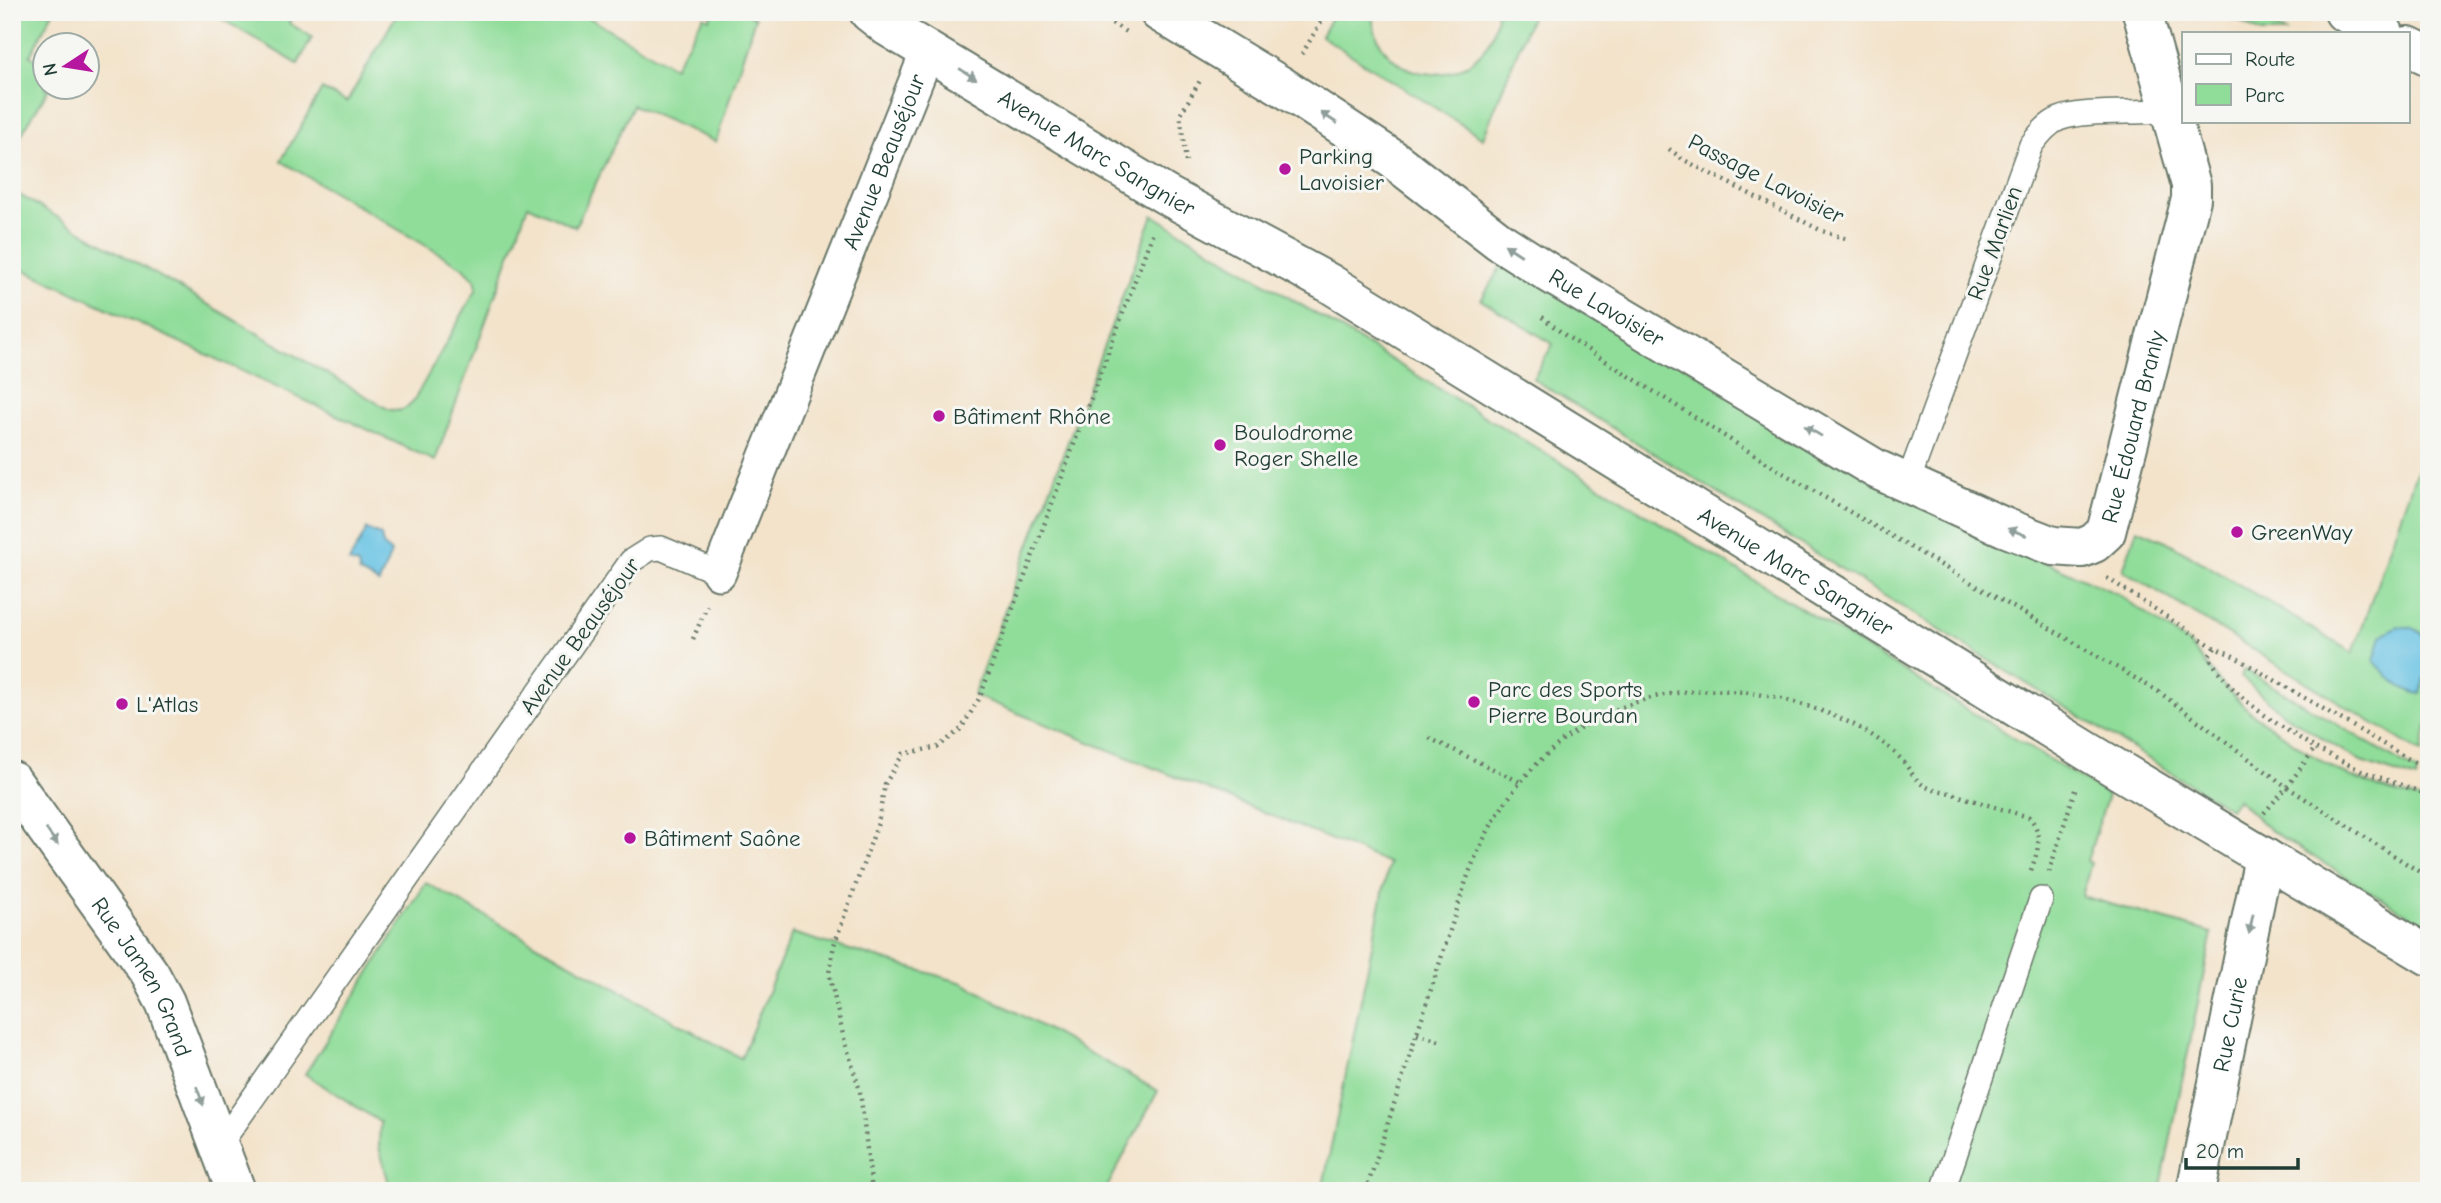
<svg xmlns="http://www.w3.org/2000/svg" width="2441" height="1203" font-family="'Comic Neue',sans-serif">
<rect width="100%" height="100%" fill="#f6f6f2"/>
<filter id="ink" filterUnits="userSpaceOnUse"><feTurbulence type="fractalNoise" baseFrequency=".0143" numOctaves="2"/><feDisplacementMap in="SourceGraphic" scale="14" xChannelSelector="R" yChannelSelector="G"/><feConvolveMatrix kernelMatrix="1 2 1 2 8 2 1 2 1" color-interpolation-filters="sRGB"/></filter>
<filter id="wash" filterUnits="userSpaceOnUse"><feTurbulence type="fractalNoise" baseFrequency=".00686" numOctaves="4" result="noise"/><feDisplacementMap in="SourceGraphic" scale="28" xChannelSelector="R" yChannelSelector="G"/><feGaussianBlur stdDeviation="1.57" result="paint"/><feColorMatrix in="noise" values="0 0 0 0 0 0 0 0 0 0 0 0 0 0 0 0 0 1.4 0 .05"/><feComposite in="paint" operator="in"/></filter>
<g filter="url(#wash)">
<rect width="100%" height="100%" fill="#f3e3cb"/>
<g fill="#90dd9a" stroke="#588d67" stroke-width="2">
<path d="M12 12H53L30 56 45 65 46 88H49L12 150Z"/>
<path d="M210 12H294L289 23 312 37 298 64Z"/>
<path d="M398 12H579L674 67 704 16 709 19 713 12H744L755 18 716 142 633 105 575 227 528 205 435 461 12 264V189L16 193 388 409C399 412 405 411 413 402L477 288 475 279 464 268 281 161 322 89 347 102Z"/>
<path d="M1334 12H1372C1376 94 1491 95 1497 12H1533L1483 138 1321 36Z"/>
<path d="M2223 12H2248L2287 33H2261Z"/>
<path d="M1153 215 2108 795 2087 861 2091 863 2082 896 2212 933 2160 1191H1322L1389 863 973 695Z"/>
<path d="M1504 261 1948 519 2118 594 2189 644 2221 683 2250 712 2307 752 2340 772 2379 788 2429 802V928L2270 830 2237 799 2230 809 1533 379 1553 344 1481 300Z"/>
<path d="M2429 435V727L2427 726 2422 753 2123 570 2137 529 2166 541 2353 653Z"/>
<path d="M2244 669 2417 772 2416 780 2361 762 2282 713 2241 677Z"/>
<path d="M426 883 741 1058 792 933 963 983 1158 1091 1105 1191H391L379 1147 380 1122 305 1074Z"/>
</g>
<g fill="#65c1e3" stroke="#427f8c" stroke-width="2">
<path d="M367 529 381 536 383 545 391 553 379 583 360 573 358 565 349 562Z"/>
<path d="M2398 626C2403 627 2410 627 2415 629 2437 638 2426 676 2421 694 2400 691 2388 676 2374 661L2381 636Z"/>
</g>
</g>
<g filter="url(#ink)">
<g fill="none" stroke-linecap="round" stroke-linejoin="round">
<defs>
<g id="service">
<path d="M1908 482 2031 145C2039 135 2047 124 2059 119 2084 109 2140 114 2170 110"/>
<path d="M219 1146 631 561 650 549 661 548 719 573"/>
<path d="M1943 1191 2041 899"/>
</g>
<g id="pedestrian">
<path id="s1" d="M719 573 923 63 931 51"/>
</g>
<g id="minor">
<path id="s2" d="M869 12 888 27 1166 195 1329 283 2087 751 2429 956"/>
<path id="s3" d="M1159 12 1283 87 1394 160 1499 241 1549 273 1876 469 2004 527 2053 546 2082 548 2094 543 2106 532 2191 199V185L2142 12"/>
<path id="s4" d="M12 781 150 974 165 1002 236 1191"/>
<path id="s5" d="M2196 1191 2264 857"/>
</g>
<g id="tertiary">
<path d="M2344 12 2384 33"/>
<path d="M2408 46 2429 56"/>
</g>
</defs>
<use href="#service" stroke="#697769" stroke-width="26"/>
<use href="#pedestrian" stroke="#697769" stroke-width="37"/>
<use href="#minor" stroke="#697769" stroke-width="42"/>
<use href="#tertiary" stroke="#697769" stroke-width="42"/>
<g stroke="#697769" stroke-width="4.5" stroke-dasharray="2 5" stroke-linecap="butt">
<path d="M1094 12 1126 32"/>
<path d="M1302 54 1327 12"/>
<path d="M1669 149 1684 160 1822 231 1847 239"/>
<path d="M1186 162 1180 115 1201 79"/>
<path d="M1542 317 1566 336 1783 473 2159 692 2287 787 2429 878"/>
<path d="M2107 578 2215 648 2230 654 2429 771"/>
<path d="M693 639 707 606"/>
<path d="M2215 648 2209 656C2232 699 2275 722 2315 748"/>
<path d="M1429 738 1520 782"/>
<path d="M2264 813 2287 787 2315 748 2362 771 2429 795"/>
<path d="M2049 872 2076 787"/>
<path d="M1417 1034 1442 1042"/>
<path d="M872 1191 860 1091 843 1035 829 973 834 945 878 823 885 784 903 754 938 747 961 729 980 697 1153 232"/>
<path d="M1366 1191 1466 881C1527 710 1681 647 1846 721 1866 730 1887 744 1902 760 1909 768 1914 779 1923 785 1931 790 1944 791 1953 794 1978 802 2004 810 2029 817 2045 835 2037 853 2030 873"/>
</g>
<use href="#service" stroke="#fff" stroke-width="23"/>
<use href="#pedestrian" stroke="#fff" stroke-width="33"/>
<use href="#minor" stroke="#fff" stroke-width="38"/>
<use href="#tertiary" stroke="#fff" stroke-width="38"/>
</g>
<defs><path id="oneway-solid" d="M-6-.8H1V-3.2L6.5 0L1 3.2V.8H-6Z" transform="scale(1.75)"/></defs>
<g fill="#8f9e9a">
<use href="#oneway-solid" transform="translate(968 74) rotate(32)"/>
<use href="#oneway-solid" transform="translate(1329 118) rotate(-147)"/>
<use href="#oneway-solid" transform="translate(1513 250) rotate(-147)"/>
<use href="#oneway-solid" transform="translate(1813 431) rotate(-149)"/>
<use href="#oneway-solid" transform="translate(2017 532) rotate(-159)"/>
<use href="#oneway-solid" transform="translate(52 837) rotate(54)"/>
<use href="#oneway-solid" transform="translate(2251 924) rotate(102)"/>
<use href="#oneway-solid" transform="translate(200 1096) rotate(70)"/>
</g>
</g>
<g fill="#b5179e" stroke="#f6f6f2" stroke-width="2.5">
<circle cx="1285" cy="169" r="7"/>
<circle cx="939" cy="416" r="7"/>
<circle cx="1220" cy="445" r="7"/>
<circle cx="2237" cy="532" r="7"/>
<circle cx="1474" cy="702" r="7"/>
<circle cx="122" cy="704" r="7"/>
<circle cx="630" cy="838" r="7"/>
</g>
<g text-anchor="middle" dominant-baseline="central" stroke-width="6" stroke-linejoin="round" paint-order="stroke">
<g font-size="23" fill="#1f3d34" stroke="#f6f6f2">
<text stroke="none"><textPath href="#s2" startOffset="268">Avenue Marc Sangnier</textPath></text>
<text stroke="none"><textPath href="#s1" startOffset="443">Avenue Beauséjour</textPath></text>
<text transform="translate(1766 179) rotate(27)">Passage Lavoisier</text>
<text transform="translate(1995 243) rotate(-70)">Rue Marlien</text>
<text stroke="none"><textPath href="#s3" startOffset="537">Rue Lavoisier</textPath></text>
<text stroke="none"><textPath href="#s3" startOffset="1211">Rue Édouard Branly</textPath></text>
<text stroke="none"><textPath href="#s2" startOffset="1083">Avenue Marc Sangnier</textPath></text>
<text transform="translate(580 636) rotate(-54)">Avenue Beauséjour</text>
<text stroke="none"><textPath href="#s4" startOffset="236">Rue Jamen Grand</textPath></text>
<text stroke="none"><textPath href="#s5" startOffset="170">Rue Curie</textPath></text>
</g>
<g font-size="23" fill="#1f3d34" stroke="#f6f6f2" text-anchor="start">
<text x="1299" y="156">Parking<tspan x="1299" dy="26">Lavoisier</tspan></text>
<text x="953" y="416">Bâtiment Rhône</text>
<text x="1234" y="432">Boulodrome<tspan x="1234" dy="26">Roger Shelle</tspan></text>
<text x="2251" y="532">GreenWay</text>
<text x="1488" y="689">Parc des Sports<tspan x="1488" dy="26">Pierre Bourdan</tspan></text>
<text x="136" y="704">L'Atlas</text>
<text x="644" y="838">Bâtiment Saône</text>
</g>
</g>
<rect width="2441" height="1203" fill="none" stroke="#f6f6f2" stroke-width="42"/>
<rect x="2182" y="32" width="228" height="91" fill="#f6f6f2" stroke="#a0aca6" stroke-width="2"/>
<rect x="2196" y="54" width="35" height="10" fill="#ffffff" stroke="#a0aca6" stroke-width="2"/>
<text x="2245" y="66" font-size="21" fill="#1f3d34">Route</text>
<rect x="2196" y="84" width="35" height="21" fill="#90dd9a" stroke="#a0aca6" stroke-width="2"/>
<text x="2245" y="102" font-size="21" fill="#1f3d34">Parc</text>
<g transform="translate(66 66) rotate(258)"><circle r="33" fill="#f6f6f2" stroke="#a0aca6" stroke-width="2"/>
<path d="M0-5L12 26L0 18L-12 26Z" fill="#b5179e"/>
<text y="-10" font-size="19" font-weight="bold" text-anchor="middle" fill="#1f3d34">N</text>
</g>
<path d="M2186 1158v10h112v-10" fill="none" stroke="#1f3d34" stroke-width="3.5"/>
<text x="2196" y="1158" font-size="21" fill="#1f3d34" stroke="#f6f6f2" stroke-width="5" paint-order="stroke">20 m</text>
</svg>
